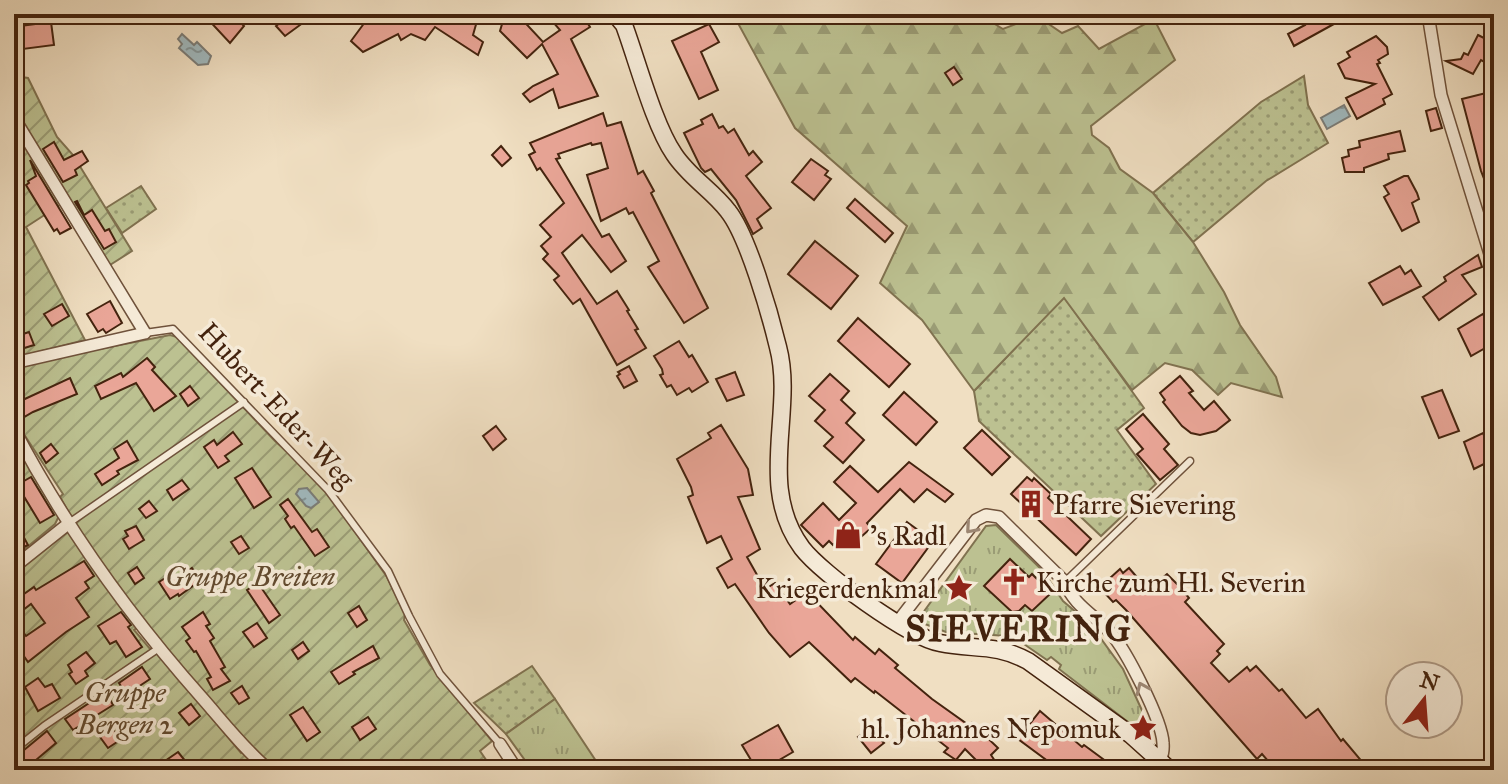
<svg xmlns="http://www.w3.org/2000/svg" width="1508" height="784" font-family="'IM FELL Great Primer',serif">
<defs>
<pattern id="grass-dots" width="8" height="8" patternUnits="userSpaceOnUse" patternTransform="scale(2)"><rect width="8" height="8" fill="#bcc191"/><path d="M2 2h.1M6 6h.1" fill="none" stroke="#9a9c75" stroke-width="1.8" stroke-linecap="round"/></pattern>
<pattern id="forest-firs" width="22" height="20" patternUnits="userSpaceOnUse" patternTransform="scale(2)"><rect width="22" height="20" fill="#bcc191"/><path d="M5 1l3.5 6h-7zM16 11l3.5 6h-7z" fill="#9a9c75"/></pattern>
<pattern id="park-tufts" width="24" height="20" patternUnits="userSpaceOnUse" patternTransform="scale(2)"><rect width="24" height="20" fill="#bcc191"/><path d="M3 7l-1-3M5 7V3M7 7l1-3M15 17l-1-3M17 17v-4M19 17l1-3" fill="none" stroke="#9a9c75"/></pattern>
<pattern id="garden-furrows" width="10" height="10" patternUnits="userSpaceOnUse" patternTransform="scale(2)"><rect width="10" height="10" fill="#bcc191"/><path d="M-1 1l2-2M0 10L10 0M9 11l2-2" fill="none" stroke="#9a9c75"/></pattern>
<pattern id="water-ripples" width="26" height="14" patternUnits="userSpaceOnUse" patternTransform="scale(2)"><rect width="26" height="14" fill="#a0b9be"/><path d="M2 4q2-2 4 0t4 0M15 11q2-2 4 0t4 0" fill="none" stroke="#849699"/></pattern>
</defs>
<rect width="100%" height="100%" fill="#f0dfc2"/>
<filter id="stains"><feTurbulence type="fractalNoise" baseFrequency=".0025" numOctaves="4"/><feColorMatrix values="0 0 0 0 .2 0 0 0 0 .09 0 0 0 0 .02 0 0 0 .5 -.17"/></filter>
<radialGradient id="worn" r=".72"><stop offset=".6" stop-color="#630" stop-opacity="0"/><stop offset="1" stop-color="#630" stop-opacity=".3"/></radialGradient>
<g fill="url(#grass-dots)" stroke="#807250" stroke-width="2">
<path d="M1304 76 1308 105 1328 143 1266 181 1193 242 1153 193 1261 102Z"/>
<path d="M141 186 156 209 122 233 106 208Z"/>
<path d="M1064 297 1144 408 1117 430 1156 484 1101 536 979 421 974 391Z"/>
<path d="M532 666 555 699 506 734 474 703Z"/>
</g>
<path fill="url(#forest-firs)" stroke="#807250" stroke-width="2" d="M733 14H978L1003 29 1037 16 1062 33 1078 26 1099 49 1154 19 1175 60 1091 126 1092 135 1109 148 1120 169 1153 193 1193 242 1224 292 1240 325 1276 377 1282 397 1231 383 1218 395 1192 370 1165 363 1132 390 1064 298 974 391 922 320 880 283 907 226 795 128Z"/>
<g fill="url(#park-tufts)" stroke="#807250" stroke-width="2">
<path d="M996 525 1043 571 1063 601 1091 625 1123 669 1151 730 1145 735 1059 669 1061 665 1051 657 1047 660 1021 642 1008 636 946 632 917 621 986 526Z"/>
<path d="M555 699 602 770H532L506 734Z"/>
</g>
<g fill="url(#garden-furrows)" stroke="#807250" stroke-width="2">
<path d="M14 76 28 78 57 137 73 155 132 251 110 265 63 203 26 227 85 340 14 358Z"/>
<path d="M170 335 177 337 275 441 311 473 336 505 387 577 405 614 404 620 430 665 492 741 480 751 493 770H276C250 749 230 724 208 699 155 638 99 568 60 497L63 494 14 419V369L44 360Z"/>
<path d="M14 436 59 516 55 524 14 558Z"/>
<path d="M69 531 138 627 134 630 150 649 154 648 241 753 244 751 266 770H14V571Z"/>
</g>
<g fill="url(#water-ripples)" stroke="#7b7d78" stroke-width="2">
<path d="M182 34 194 45 197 42 211 56 208 64 198 65 179 48 182 44 178 39Z"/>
<path d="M1344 105 1350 116 1327 129 1321 118Z"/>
<path d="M307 488 319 502 311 508 306 506 296 494 299 489Z"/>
</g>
<g fill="#eaa698" stroke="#44230e" stroke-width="2">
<path d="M203 14H233L244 26 230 43Z"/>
<path d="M291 14H315L285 36 276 26Z"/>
<path d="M371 14H479L473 35 483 42 478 55 435 27 425 40 411 34 401 40 398 34 363 52 351 41Z"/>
<path d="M505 14H517L543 42 560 30 546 14H582L590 27 571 39 598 96 559 108 553 89 530 102 523 94 533 86 558 74 542 44 527 58 500 31Z"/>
<path d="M1317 14H1352L1294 46 1288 34 1305 25 1303 21Z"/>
<path d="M51 22 54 45 23 49 20 26Z"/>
<path d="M709 24 719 42 701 52 718 90 699 99 672 41Z"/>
<path d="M1478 35 1494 43V67L1481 60 1473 74 1446 61 1461 59 1464 53 1468 55Z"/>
<path d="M1376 36 1387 47 1388 54 1378 60 1380 63 1377 64 1392 94 1383 99 1385 104 1357 119 1346 98 1375 84 1345 78 1338 64 1350 57 1347 52Z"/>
<path d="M954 67 962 79 953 85 945 73Z"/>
<path d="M1494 91V198L1492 199 1481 171 1462 99Z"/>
<path d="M1436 108 1442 128 1431 131 1426 111Z"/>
<path d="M603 113 607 126 621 122 638 174 643 171 654 191 651 193 708 308 684 323 648 267 659 261 633 212 629 214 626 208 601 221 587 175 608 168 601 143 592 145 591 143 558 154 560 158 556 159 602 237 609 234 626 261 611 272 582 235 562 253 597 304 617 291 629 310 627 311 638 329 635 330 646 348 617 365 580 299 573 304 554 280 559 276 543 259 548 254 541 246 551 237 540 225 564 203 540 168 537 170 529 155 535 152 530 143Z"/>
<path d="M712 114 719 128 723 126 728 133 734 129 749 155 753 151 762 162 746 176 771 208 757 219 762 228 753 234 736 200 711 169 705 172 701 168 684 133 703 124 701 120Z"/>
<path d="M1400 131 1405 151 1388 154 1389 159 1364 168V172H1345L1342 158 1349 156 1348 150 1360 147 1359 141Z"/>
<path d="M54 142 64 160 82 151 88 161 75 170 77 175 63 182 43 149Z"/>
<path d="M501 146 511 158 502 166 492 155Z"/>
<path d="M811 159 828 171 825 175 831 179 814 200 792 182Z"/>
<path d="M30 160 71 228 60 234 57 229 54 231 26 185 29 183 28 181 36 176Z"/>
<path d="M1404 176H1408L1417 193 1419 199 1412 203 1419 222 1402 231 1384 197 1389 194 1384 186Z"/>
<path d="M855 199 893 233 885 242 847 208Z"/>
<path d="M77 201 84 215 92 210 105 231 109 229 116 242 104 249 75 202Z"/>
<path d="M815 241 858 276 831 309 788 274Z"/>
<path d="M1478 255 1482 267 1462 275 1476 294 1439 320 1423 297 1446 281 1444 277Z"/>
<path d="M1400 266 1405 274 1411 270 1421 286 1383 305 1369 283Z"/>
<path d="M110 301 122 323 106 333 103 329 98 332 87 314Z"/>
<path d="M62 304 69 316 52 326 44 314Z"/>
<path d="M1483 314 1494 333V343L1471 356 1458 329Z"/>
<path d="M858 318 910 364 889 387 838 341Z"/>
<path d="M29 332 34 345 18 350 14 337Z"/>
<path d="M679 341 689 357 692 355 708 382 692 392 689 388 677 395 671 385 667 387 660 375 663 374 662 369 654 356Z"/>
<path d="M147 358 155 367 152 370 176 396 154 411 136 383 101 399 95 386 121 373 123 377Z"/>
<path d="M629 366 637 381 624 388 617 376 620 374 618 372Z"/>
<path d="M735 372 744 395 727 401 716 379Z"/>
<path d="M830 374 849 391 841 400 855 413 846 423 864 440 843 463 824 446 833 437 815 421 825 410 809 396Z"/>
<path d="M1180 376 1193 391 1189 393 1204 410 1214 401 1230 420 1216 431 1200 435 1191 433 1182 426 1163 402 1165 400 1160 393Z"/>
<path d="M70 378 77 394 33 412 19 420 14 410V404Z"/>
<path d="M190 386 199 398 188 406 180 394Z"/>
<path d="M1442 390 1459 431 1439 438 1422 397Z"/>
<path d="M904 392 937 422 916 445 883 415Z"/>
<path d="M1143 414 1169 444 1164 449 1178 465 1160 480 1137 454 1143 449 1126 429Z"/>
<path d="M721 425 748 469 753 495 738 497 760 549 747 557 765 589 775 583 790 604 807 592 853 640 855 637 875 654 879 649 898 665 895 668 932 699 970 726 972 723 998 748 991 755 1001 770H986L965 749 956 760 944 752 948 748 875 691 874 693 855 678 851 682 809 642 790 657 769 633 735 584 728 588 717 568 732 559 721 536 707 543 688 497 693 495 691 487 677 459 711 438 708 433Z"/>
<path d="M496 426 506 439 493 450 483 436Z"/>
<path d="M982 430 1010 457 992 475 964 448Z"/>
<path d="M233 432 242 444 225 456 229 461 218 468 204 447 214 440 217 445Z"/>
<path d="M1483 433 1494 459 1474 469 1464 442Z"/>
<path d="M127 441 138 460 117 471 119 474 102 485 95 474 119 458 114 449Z"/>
<path d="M51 444 58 453 46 463 40 453Z"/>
<path d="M909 462 953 494 945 502 927 489 914 502 900 489 867 523 871 528 852 545 843 535 833 545 829 541 823 547 801 525 823 503 839 520 856 503 834 482 850 466 878 492Z"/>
<path d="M252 468 271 497 254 508 235 478Z"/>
<path d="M31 477 54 515 40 523 17 485Z"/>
<path d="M1027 477 1032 481 1034 478 1051 494 1048 498 1091 539 1076 555 1011 494Z"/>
<path d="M182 480 189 489 173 500 167 490Z"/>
<path d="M288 499 312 532 317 529 329 547 315 556 294 526 291 528 285 519 288 516 280 505Z"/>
<path d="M149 501 157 511 146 518 139 509Z"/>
<path d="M14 519 28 545 14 552Z"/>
<path d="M907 522 933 541 902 583 876 564Z"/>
<path d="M136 526 144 540 129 549 123 539 128 536 125 531Z"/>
<path d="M241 536 249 548 239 554 231 542Z"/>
<path d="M1010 559 1029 577 1032 574 1051 593 1032 611 1025 605 1019 611 1012 612 984 586Z"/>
<path d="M84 561 94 576 85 582 89 588 76 598 89 617 66 632 28 662 14 642V622L26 636 45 623 31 604 14 617V601L34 587 36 590Z"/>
<path d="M137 567 144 578 135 584 128 573Z"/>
<path d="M192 568 201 580 179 596 178 594 170 599 159 582 173 573 177 579Z"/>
<path d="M1129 568 1148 590 1167 574 1180 587 1189 598 1185 602 1224 644 1217 651 1220 654 1211 663 1229 682 1247 667 1250 671 1256 666 1279 691 1282 689 1306 718 1318 709 1341 741 1343 739 1369 770H1276L1262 754 1257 759 1126 610 1116 600 1113 602 1102 590 1113 581 1110 578 1120 569 1123 573Z"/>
<path d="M258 583 280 615 269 623 247 590Z"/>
<path d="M359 606 367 620 357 627 348 613Z"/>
<path d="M121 612 131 625 128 627 142 647 126 657 116 641 110 644 98 626Z"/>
<path d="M203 612 210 624 206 626 214 638 210 641 225 667 221 669 230 681 213 690 207 679 211 677 196 651 194 652 186 641 190 638 182 627Z"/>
<path d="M257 623 267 638 254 647 243 632Z"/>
<path d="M303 642 309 651 298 659 292 650Z"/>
<path d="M373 646 379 658 353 672 355 674 339 684 331 672Z"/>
<path d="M86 652 95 663 85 671 88 676 76 684 69 674 72 672 68 665Z"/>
<path d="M142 667 150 679 132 691 129 687 124 691 119 683Z"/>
<path d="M38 678 45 687 52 684 60 698 38 711 25 687Z"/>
<path d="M242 686 249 698 239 704 231 693Z"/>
<path d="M106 692 113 705 73 730 65 719Z"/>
<path d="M191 704 200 716 189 725 179 713Z"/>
<path d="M303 707 320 732 307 741 290 715Z"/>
<path d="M1040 711 1082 747 1084 745 1107 762 1102 770H1037L1049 762 1018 739Z"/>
<path d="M368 717 376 729 360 740 352 727Z"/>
<path d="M778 725 793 752 762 770H757L742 745Z"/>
<path d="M874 725 884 738 881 740 884 743 871 753 858 737Z"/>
<path d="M113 729 120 740 108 748 100 737Z"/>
<path d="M47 731 56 743 29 766 18 755Z"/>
<path d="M178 752 187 763 178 770H172L165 761Z"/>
</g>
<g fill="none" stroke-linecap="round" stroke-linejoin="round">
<defs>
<g id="lane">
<path d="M145 333 173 329 328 490 388 571 409 616 440 674 500 744"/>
<path d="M69 523 244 402"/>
<path d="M1065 582 1190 461"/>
<path d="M14 750 44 726 159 648"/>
</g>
<g id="street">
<path d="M1428 14 1441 95 1494 267"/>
<path d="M14 118 145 333 14 363"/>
<path d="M14 429C65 526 130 617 203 699 224 723 244 749 269 770"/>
<path d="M14 567 68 524"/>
<path d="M896 624 976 520 986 515 999 517 1065 582C1073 605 1094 615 1110 632 1126 650 1162 720 1163 743 1164 756 1160 762 1151 770"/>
<path d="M500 744 517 770"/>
</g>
<path id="secondary" d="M615 14 624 25C637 60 654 125 674 154 689 177 712 190 728 211 748 236 770 314 778 347 795 411 756 486 802 548 822 574 908 637 940 643 973 650 995 643 1028 661L1131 735 1170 770"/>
</defs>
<use href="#lane" stroke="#6f523b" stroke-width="9"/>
<use href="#street" stroke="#6f523b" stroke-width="14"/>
<use href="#secondary" stroke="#44230e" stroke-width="19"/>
<use href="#lane" stroke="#f5ead7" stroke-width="6"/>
<use href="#street" stroke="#f5ead7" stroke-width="11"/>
<use href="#secondary" stroke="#f5ead7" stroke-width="16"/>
</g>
<defs><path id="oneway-chevron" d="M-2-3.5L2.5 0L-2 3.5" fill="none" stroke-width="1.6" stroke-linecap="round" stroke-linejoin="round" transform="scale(2)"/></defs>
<g stroke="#9c8672">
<use href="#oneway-chevron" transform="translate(971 528) rotate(131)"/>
<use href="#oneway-chevron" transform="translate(1142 688) rotate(-114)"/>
</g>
<defs>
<symbol id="building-bare" viewBox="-9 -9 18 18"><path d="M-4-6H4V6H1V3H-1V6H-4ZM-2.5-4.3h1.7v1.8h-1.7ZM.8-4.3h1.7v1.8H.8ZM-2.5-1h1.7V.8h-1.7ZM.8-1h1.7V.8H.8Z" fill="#8f2418" stroke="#f5ead7" stroke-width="2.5" paint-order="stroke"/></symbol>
<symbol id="shop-bare" viewBox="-9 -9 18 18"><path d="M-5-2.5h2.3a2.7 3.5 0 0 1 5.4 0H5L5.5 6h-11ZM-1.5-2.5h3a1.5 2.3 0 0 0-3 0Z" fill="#8f2418" stroke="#f5ead7" stroke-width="2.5" paint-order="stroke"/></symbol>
<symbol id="church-bare" viewBox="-9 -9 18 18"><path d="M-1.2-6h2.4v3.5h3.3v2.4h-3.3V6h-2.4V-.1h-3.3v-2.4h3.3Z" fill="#8f2418" stroke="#f5ead7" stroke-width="2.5" paint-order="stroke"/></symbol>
<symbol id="sight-bare" viewBox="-9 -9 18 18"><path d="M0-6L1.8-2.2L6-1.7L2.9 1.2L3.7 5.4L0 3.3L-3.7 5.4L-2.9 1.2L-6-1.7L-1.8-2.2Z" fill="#8f2418" stroke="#f5ead7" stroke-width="2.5" paint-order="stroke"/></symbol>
</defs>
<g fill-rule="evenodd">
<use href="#building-bare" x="1011" y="484" width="40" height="40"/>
<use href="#shop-bare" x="828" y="515" width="40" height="40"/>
<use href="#church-bare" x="994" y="562" width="40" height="40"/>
<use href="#sight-bare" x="939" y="568" width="40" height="40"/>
<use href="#sight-bare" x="1123" y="708" width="40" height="40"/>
</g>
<g text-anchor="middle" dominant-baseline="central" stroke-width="7" stroke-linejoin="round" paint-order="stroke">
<g font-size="28" fill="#44230e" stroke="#f5ead7">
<text transform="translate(277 405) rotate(47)">Hubert-Eder-Weg</text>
</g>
<g font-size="28" fill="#44230e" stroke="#f5ead7" text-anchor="start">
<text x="1053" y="504">Pfarre Sievering</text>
<text x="870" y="535">'s Radl</text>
<text x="1036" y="582">Kirche zum Hl. Severin</text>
<text x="937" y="588" text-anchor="end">Kriegerdenkmal</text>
<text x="1121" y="728" text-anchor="end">hl. Johannes Nepomuk</text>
</g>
<g font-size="28" font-style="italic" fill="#624a2f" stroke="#f5ead7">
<text x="250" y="576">Gruppe Breiten</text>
<text x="125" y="692">Gruppe<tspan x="125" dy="32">Bergen 2</tspan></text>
</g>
<g font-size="36" font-weight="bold" letter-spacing="2" fill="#44230e" stroke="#f5ead7">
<text x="1019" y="629">SIEVERING</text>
</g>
</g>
<rect width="1508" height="784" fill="none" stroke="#f0dfc2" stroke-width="48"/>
<rect x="16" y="16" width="1476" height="752" fill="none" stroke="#44230e" stroke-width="4"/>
<rect x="24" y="24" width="1460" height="736" fill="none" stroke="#44230e" stroke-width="2"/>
<g transform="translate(1424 700) rotate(17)"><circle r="38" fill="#f5ead7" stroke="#ae9a87" stroke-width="2"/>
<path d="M0-6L14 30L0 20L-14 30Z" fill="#8f2418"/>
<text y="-12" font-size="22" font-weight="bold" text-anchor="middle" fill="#44230e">N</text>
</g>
<rect width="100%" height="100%" filter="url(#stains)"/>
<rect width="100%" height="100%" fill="url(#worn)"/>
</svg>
